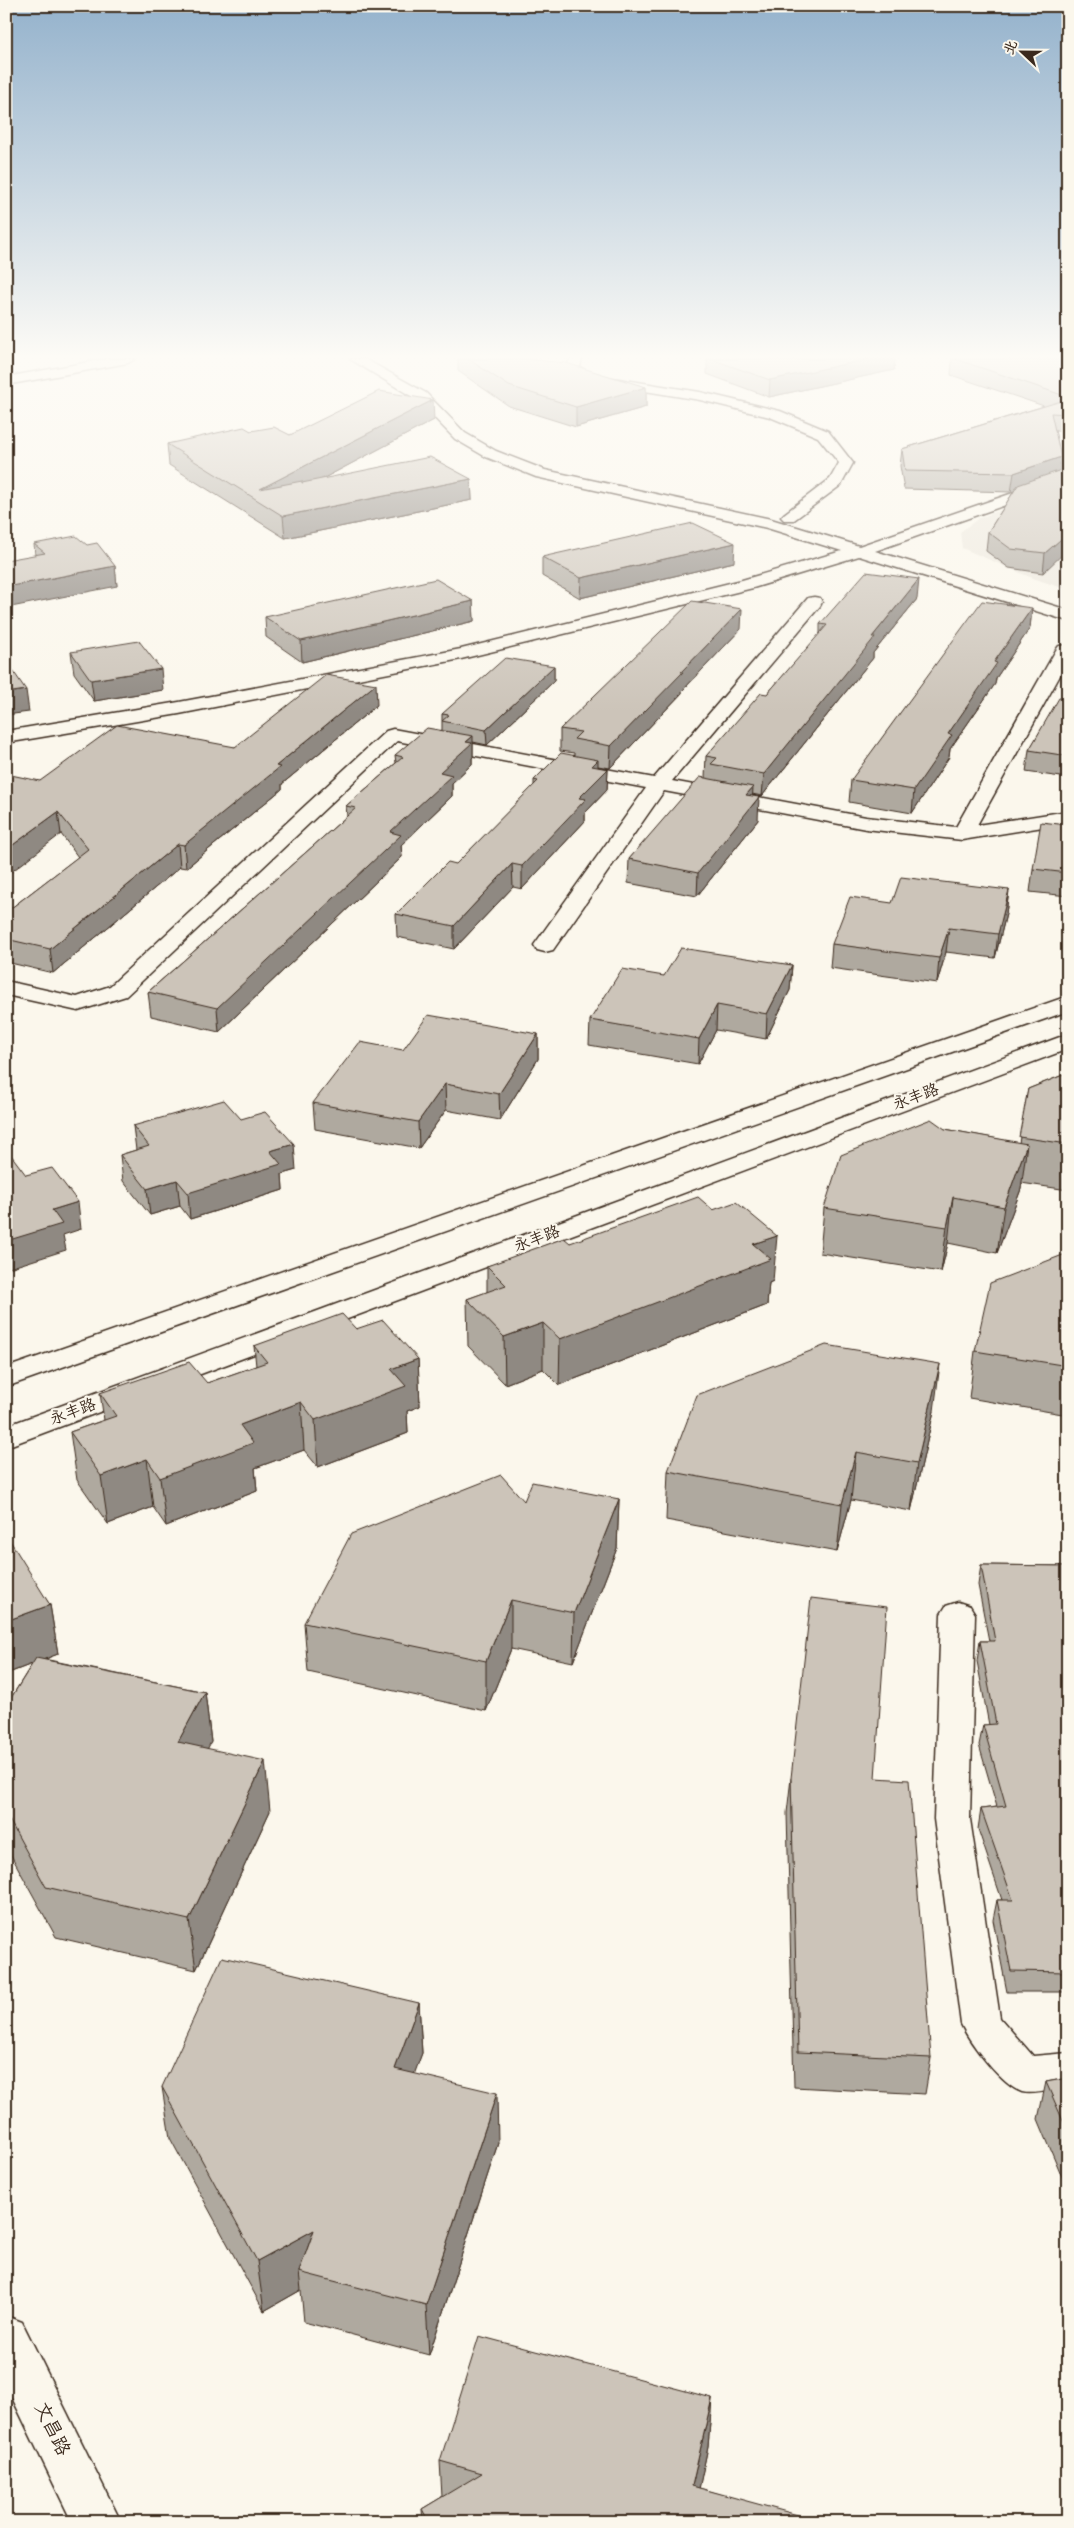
<svg xmlns="http://www.w3.org/2000/svg" width="1074" height="2528" font-family="Mynerve,'LXGW WenKai TC',sans-serif">
<rect width="100%" height="100%" fill="#fbf7ec"/>
<filter id="ink" filterUnits="userSpaceOnUse"><feTurbulence type="fractalNoise" baseFrequency=".02" numOctaves="2"/><feDisplacementMap in="SourceGraphic" scale="10" xChannelSelector="R" yChannelSelector="G"/><feConvolveMatrix kernelMatrix="1 2 1 2 8 2 1 2 1" color-interpolation-filters="sRGB"/></filter>
<g filter="url(#ink)">
<path fill="#ede8dd" d="M1068 486V590L1030 577 962 548 960 532 979 518Z"/>
<g fill="none" stroke-linecap="round" stroke-linejoin="round">
<defs>
<g id="minor">
<path d="M350 359H365L426 393 465 433 496 451 545 470 771 519 859 546 1068 474V483L875 551 1068 610V621L859 556 753 588 461 659 179 714 6 743V731L179 702 461 649 742 580 842 551 767 528 536 477 486 457 455 439 416 399Z"/>
<path d="M570 359H582L580 367 594 375 700 392 780 411 828 431 853 463 841 485 794 520H784L781 517 784 514 830 479 839 463 818 437 770 417 700 400 590 382 566 368Z"/>
<path d="M814 597 820 598 822 602 820 606 672 781 866 817 956 827 1056 650 1059 646 1068 645V661L977 825 1068 811V823L962 840 866 829 664 791 553 950 545 952 537 950 534 945 646 788 397 741 126 996 78 1011 6 995V981L77 997 110 986 386 731 393 729 654 778 808 598Z"/>
<path d="M958 1602 970 1606 975 1614 970 1819 1000 2018 1033 2056 1068 2053V2087C1054 2089 1035 2095 1022 2092 1002 2086 970 2043 961 2024L934 1819 941 1614 946 1606Z"/>
</g>
<g id="tertiary">
<path d="M106 359H135L128 363 6 385V377Z"/>
<path d="M1068 996V1011L6 1387V1368Z"/>
<path d="M1068 1034V1049L6 1447V1426Z"/>
<path d="M6 2316 22 2322 121 2522H72L6 2385Z"/>
</g>
</defs>
<use href="#minor" stroke="#3b2a1e" stroke-width="3"/>
<use href="#tertiary" stroke="#3b2a1e" stroke-width="3"/>
<use href="#minor" fill="#fbf7ec" fill-rule="evenodd"/>
<use href="#tertiary" fill="#fbf7ec" fill-rule="evenodd"/>
</g>
<g fill="#afa99f" stroke="#3b2a1e">
<path d="M458 359H525L646 387V407L576 427 509 406 458 371Z"/>
<path d="M707 359H895L894 370 769 397 707 374Z"/>
<path d="M952 359H1068V431H1055L1061 457 1043 573 1009 568 986 551 988 532 1014 491 1011 492 904 489 900 466 902 449 1044 406 951 375Z"/>
<path d="M434 420 322 479H471L472 500 285 538 169 465 167 444 251 431 290 435Z"/>
<path d="M34 544 115 566 117 586 35 555Z"/>
<path d="M542 557 734 562 580 598 542 576Z"/>
<path d="M917 599 873 653V658L762 796 752 794 758 820 697 896 628 883 629 859 705 778 706 756 767 694 820 634V624Z"/>
<path d="M473 601 474 621 302 662 266 637 265 617Z"/>
<path d="M1032 608 1030 628 996 678 995 684 950 749 949 757 912 813 849 802 851 780Z"/>
<path d="M741 629 682 691V693L610 768 598 766V767L608 769 607 790 585 813V821L522 889 513 887 454 949 397 937 396 914 456 864 534 786V780L574 755V753L560 751V729Z"/>
<path d="M71 652 163 690 94 701 74 673Z"/>
<path d="M554 666V681L487 745 473 742V757L472 758V764L452 783V796L401 845 402 857 219 1032 151 1016 148 992 347 816 346 806 396 763 395 755 442 730V714Z"/>
<path d="M1068 687V778L1026 772 1029 750Z"/>
<path d="M377 705 282 784V789L186 868 180 867 53 973 6 962V912L78 857 61 834 40 781 235 747Z"/>
<path d="M1068 825V896L1030 892 1033 869Z"/>
<path d="M1009 890 1006 914 995 958 946 952 937 983 830 968 832 944Z"/>
<path d="M792 965 790 990 766 1039 716 1030 698 1064 589 1045 590 1020 664 976Z"/>
<path d="M538 1034V1059L500 1120 446 1110 419 1148 315 1129 313 1103 403 1050Z"/>
<path d="M1068 1073V1190L1021 1183V1189L997 1253 948 1243 941 1272 820 1253 824 1208 945 1129 1019 1143 1028 1089Z"/>
<path d="M241 1119 296 1170 282 1174 283 1190 190 1219 180 1206 150 1215 123 1181 120 1155 136 1150 133 1126Z"/>
<path d="M570 1243 773 1281 769 1283 767 1305 559 1385 543 1369 505 1384 468 1346 467 1299 487 1292V1266Z"/>
<path d="M1068 1253V1415L969 1398 975 1351Z"/>
<path d="M356 1329 418 1359 420 1406 407 1411 408 1433 318 1467 304 1450 255 1468 257 1491 166 1526 153 1507 108 1524 77 1480 70 1432 104 1420 100 1393 207 1383 256 1366 254 1346Z"/>
<path d="M934 1411 911 1511 851 1500 837 1552 666 1520 668 1471Z"/>
<path d="M619 1499 617 1548 573 1662 511 1649 486 1711 308 1672 304 1623 524 1501Z"/>
<path d="M6 1540 50 1605 58 1654 44 1659 205 1692 211 1742 207 1748 270 1811 196 1970 56 1937 6 1846V1706L32 1664 6 1674Z"/>
<path d="M981 1565 1068 1566V1992H1007L993 1920 997 1900H1002L978 1829 981 1809 997 1807 979 1745 983 1725H989L977 1661 980 1641H989L978 1585Z"/>
<path d="M791 1778H875L931 2058 925 2094 794 2087 787 1813Z"/>
<path d="M419 2003 422 2053 414 2073 498 2143 429 2355 304 2322 301 2290 264 2311 170 2138 162 2087Z"/>
<path d="M1068 2078V2191L1038 2119 1046 2082Z"/>
<path d="M712 2398 708 2447 699 2488 815 2522H423L422 2509 442 2497 440 2461Z"/>
</g>
<g fill="#8f8982" stroke="#3b2a1e">
<path d="M869 359H895L894 370 769 397 770 380Z"/>
<path d="M646 387V407L576 427V407Z"/>
<path d="M433 400 434 420 269 507 260 489Z"/>
<path d="M1061 457 1059 475 1011 492 1014 473Z"/>
<path d="M471 479 472 500 285 538 283 516Z"/>
<path d="M1068 533V549L1043 573 1045 553Z"/>
<path d="M735 543 734 562 580 598 581 578Z"/>
<path d="M115 566 117 586 6 608V587Z"/>
<path d="M919 579 917 599 873 653V658L762 796 764 774 872 637Z"/>
<path d="M473 601 474 621 302 662 301 641Z"/>
<path d="M1032 608 1030 628 996 678 995 684 950 749 949 757 912 813 914 790 948 734 994 662Z"/>
<path d="M742 609 741 629 682 691V693L610 768 611 746 681 672Z"/>
<path d="M554 666V681L487 745 486 730Z"/>
<path d="M161 669 163 690 94 701 91 680Z"/>
<path d="M376 684 377 705 282 784V789L186 868 184 845 276 766Z"/>
<path d="M26 690 29 712 6 715V693Z"/>
<path d="M473 736V757L472 758V764L452 783V796L401 845 402 857 219 1032 217 1008 390 832 440 772 466 742Z"/>
<path d="M598 760V778L608 769 607 790 585 813V821L522 889V866L579 798 592 766Z"/>
<path d="M753 787 752 806 759 797 758 820 697 896 698 873 746 795Z"/>
<path d="M58 812 61 834 6 876V850Z"/>
<path d="M178 844 180 867 53 973 50 949Z"/>
<path d="M512 864 513 887 454 949V926Z"/>
<path d="M1009 890 1006 914 995 958 998 934Z"/>
<path d="M949 928 946 952 937 983 939 958Z"/>
<path d="M792 965 790 990 766 1039 767 1014Z"/>
<path d="M717 1005 716 1030 698 1064 699 1039Z"/>
<path d="M538 1034V1059L500 1120 499 1094Z"/>
<path d="M445 1084 446 1110 419 1148 418 1122Z"/>
<path d="M294 1144 296 1170 282 1174 283 1190 190 1219 188 1193 270 1151Z"/>
<path d="M1027 1144 1021 1189 997 1253 1004 1207Z"/>
<path d="M177 1180 180 1206 150 1215 147 1189Z"/>
<path d="M953 1197 948 1243 941 1272 947 1227Z"/>
<path d="M78 1202 81 1229 63 1235 66 1250 6 1269V1241L52 1210Z"/>
<path d="M777 1236 773 1281 769 1283 767 1305 559 1385 560 1339 753 1244Z"/>
<path d="M543 1323V1369L505 1384 504 1337Z"/>
<path d="M418 1359 420 1406 407 1411 408 1433 318 1467 315 1420 391 1369Z"/>
<path d="M940 1364 934 1411 911 1511 917 1463Z"/>
<path d="M301 1402 304 1450 255 1468 257 1491 166 1526 160 1478 240 1425Z"/>
<path d="M856 1452 851 1500 837 1552 842 1504Z"/>
<path d="M147 1459 153 1507 108 1524 101 1476Z"/>
<path d="M619 1499 617 1548 573 1662 574 1613Z"/>
<path d="M511 1600V1649L486 1711V1661Z"/>
<path d="M50 1605 58 1654 6 1674V1621Z"/>
<path d="M205 1692 211 1742 185 1792 178 1742Z"/>
<path d="M265 1761 270 1811 196 1970 189 1920Z"/>
<path d="M419 2003 422 2053 398 2119 395 2069Z"/>
<path d="M497 2093 498 2143 429 2355 426 2305Z"/>
<path d="M314 2230 299 2272 301 2290 264 2311 257 2261Z"/>
<path d="M712 2398 708 2447 692 2522V2486Z"/>
</g>
<g fill="#ccc4b9" stroke="#3b2a1e">
<path d="M468 359H525L566 363 646 387 576 407 509 386Z"/>
<path d="M711 359H869L770 380Z"/>
<path d="M955 359H1068V397Z"/>
<path d="M379 391 433 400 260 489 302 481V483L430 457 471 479 283 516 167 444 244 427 251 431 274 427 290 435Z"/>
<path d="M1068 399V414L1051 413 1061 457 1014 473 905 471 902 449Z"/>
<path d="M1064 469 1066 477H1068V533L1045 553 1011 549 988 532 1018 485Z"/>
<path d="M693 523 735 543 581 578 542 557Z"/>
<path d="M76 536 87 545 97 543 115 566 6 587V560L45 553 34 544Z"/>
<path d="M866 572 919 579 872 637H875L764 774 711 764 717 758 706 756 761 693 767 694 827 625 820 624Z"/>
<path d="M436 579 473 601 301 641 265 617Z"/>
<path d="M692 601 742 609 681 672H683L611 746 574 739 581 732 560 729Z"/>
<path d="M982 601 1032 608 994 662 997 663 948 734 952 735 914 790 851 780Z"/>
<path d="M139 641 161 669 91 680 71 652Z"/>
<path d="M505 658 554 666 486 730 442 721 449 715 442 714Z"/>
<path d="M6 662H7L26 690 6 693Z"/>
<path d="M326 675 376 684 276 766 280 767 184 845 178 844 50 949 6 939V912L88 849 58 812 6 850V774L40 781 117 725 235 747Z"/>
<path d="M1068 687V756L1029 750 1059 698H1062Z"/>
<path d="M427 728 473 736 466 742 472 743 440 772 452 775 390 832 401 835 217 1008 148 992 356 808 346 806 403 757 395 755Z"/>
<path d="M561 753 598 760 592 766 608 769 579 798 586 799 522 866 512 864 454 926 396 914 448 862 456 864 538 781 534 780Z"/>
<path d="M700 777 753 787 746 795 759 797 698 873 629 859Z"/>
<path d="M1041 822 1068 825V873L1033 869Z"/>
<path d="M901 877 1009 890 998 934 949 928 939 958 832 944 850 897 892 903Z"/>
<path d="M681 948 792 965 767 1014 717 1005 699 1039 590 1020 622 969 664 976Z"/>
<path d="M428 1015 538 1034 499 1094 445 1084 418 1122 313 1103 360 1042 403 1050Z"/>
<path d="M1068 1073V1144L1019 1137 1028 1089Z"/>
<path d="M224 1100 241 1119 265 1112 294 1144 270 1151 281 1164 188 1193 177 1180 147 1189 120 1155 149 1146 133 1126Z"/>
<path d="M931 1119 945 1129 1027 1144 1004 1207 953 1197 947 1227 824 1208 841 1155Z"/>
<path d="M11 1155 26 1175 52 1168 78 1202 52 1210 62 1224 6 1241V1156Z"/>
<path d="M698 1197 713 1210 736 1202 777 1236 753 1244 771 1259 560 1339 543 1323 504 1337 467 1299 506 1285 487 1266 564 1238 570 1243Z"/>
<path d="M1068 1253V1366L975 1351 990 1283Z"/>
<path d="M342 1314 356 1329 383 1320 418 1359 391 1369 406 1386 315 1420 301 1402 240 1425 253 1443 160 1478 147 1459 101 1476 70 1432 116 1416 100 1393 189 1362 207 1383 267 1362 254 1346Z"/>
<path d="M826 1345 940 1364 917 1463 856 1452 842 1504 668 1471 697 1395Z"/>
<path d="M501 1475 524 1501 532 1482 619 1499 574 1613 511 1600 486 1661 304 1623 351 1534Z"/>
<path d="M9 1539 50 1605 6 1621V1540Z"/>
<path d="M981 1565 1068 1566V1972L1011 1971 997 1900H1013L981 1809 1006 1806 983 1725 996 1724 980 1641H995Z"/>
<path d="M811 1598 887 1607 875 1778 909 1780 931 2058 798 2052 791 1778Z"/>
<path d="M36 1658 205 1692 178 1742 265 1761 189 1920 46 1887 6 1814V1706Z"/>
<path d="M222 1957 419 2003 395 2069 497 2093 426 2305 299 2272 314 2230 257 2261 162 2087Z"/>
<path d="M1068 2078V2132L1046 2082Z"/>
<path d="M479 2336 712 2398 692 2486 816 2520 815 2522H429L422 2509 482 2473 440 2461Z"/>
</g>
</g>
<linearGradient id="sky" x2="0" y2="1"><stop stop-color="#94b2cc"/><stop offset="0.5" stop-color="#fdfbf6"/><stop offset="1" stop-color="#fdfbf6" stop-opacity="0"/></linearGradient>
<rect width="1074" height="713" fill="url(#sky)"/>
<g text-anchor="middle" dominant-baseline="central" stroke-width="4.5" stroke-linejoin="round" paint-order="stroke">
<g font-size="16" fill="#3b2a1e" stroke="#fbf7ec">
<text transform="translate(916 1097) rotate(-20)">永丰路</text>
<text transform="translate(537 1239) rotate(-20)">永丰路</text>
<text transform="translate(73 1412) rotate(-20)">永丰路</text>
</g>
<g font-size="19" fill="#3b2a1e" stroke="#fbf7ec">
<text transform="translate(52 2429) rotate(64)">文昌路</text>
</g>
</g>
<rect width="1074" height="2528" fill="none" stroke="#fbf7ec" stroke-width="25"/>
<rect x="12" y="12" width="1049" height="2503" fill="none" stroke="#3b2a1e" stroke-width="2" filter="url(#ink)"/>
<g transform="translate(1022 52) rotate(292)" stroke="#fbf7ec" stroke-width="4" paint-order="stroke">
<path d="M0-4L9 19L0 12L-9 19Z" fill="#3b2a1e"/>
<text y="-8" font-size="14" font-weight="bold" text-anchor="middle" fill="#3b2a1e">北</text>
</g>
</svg>
